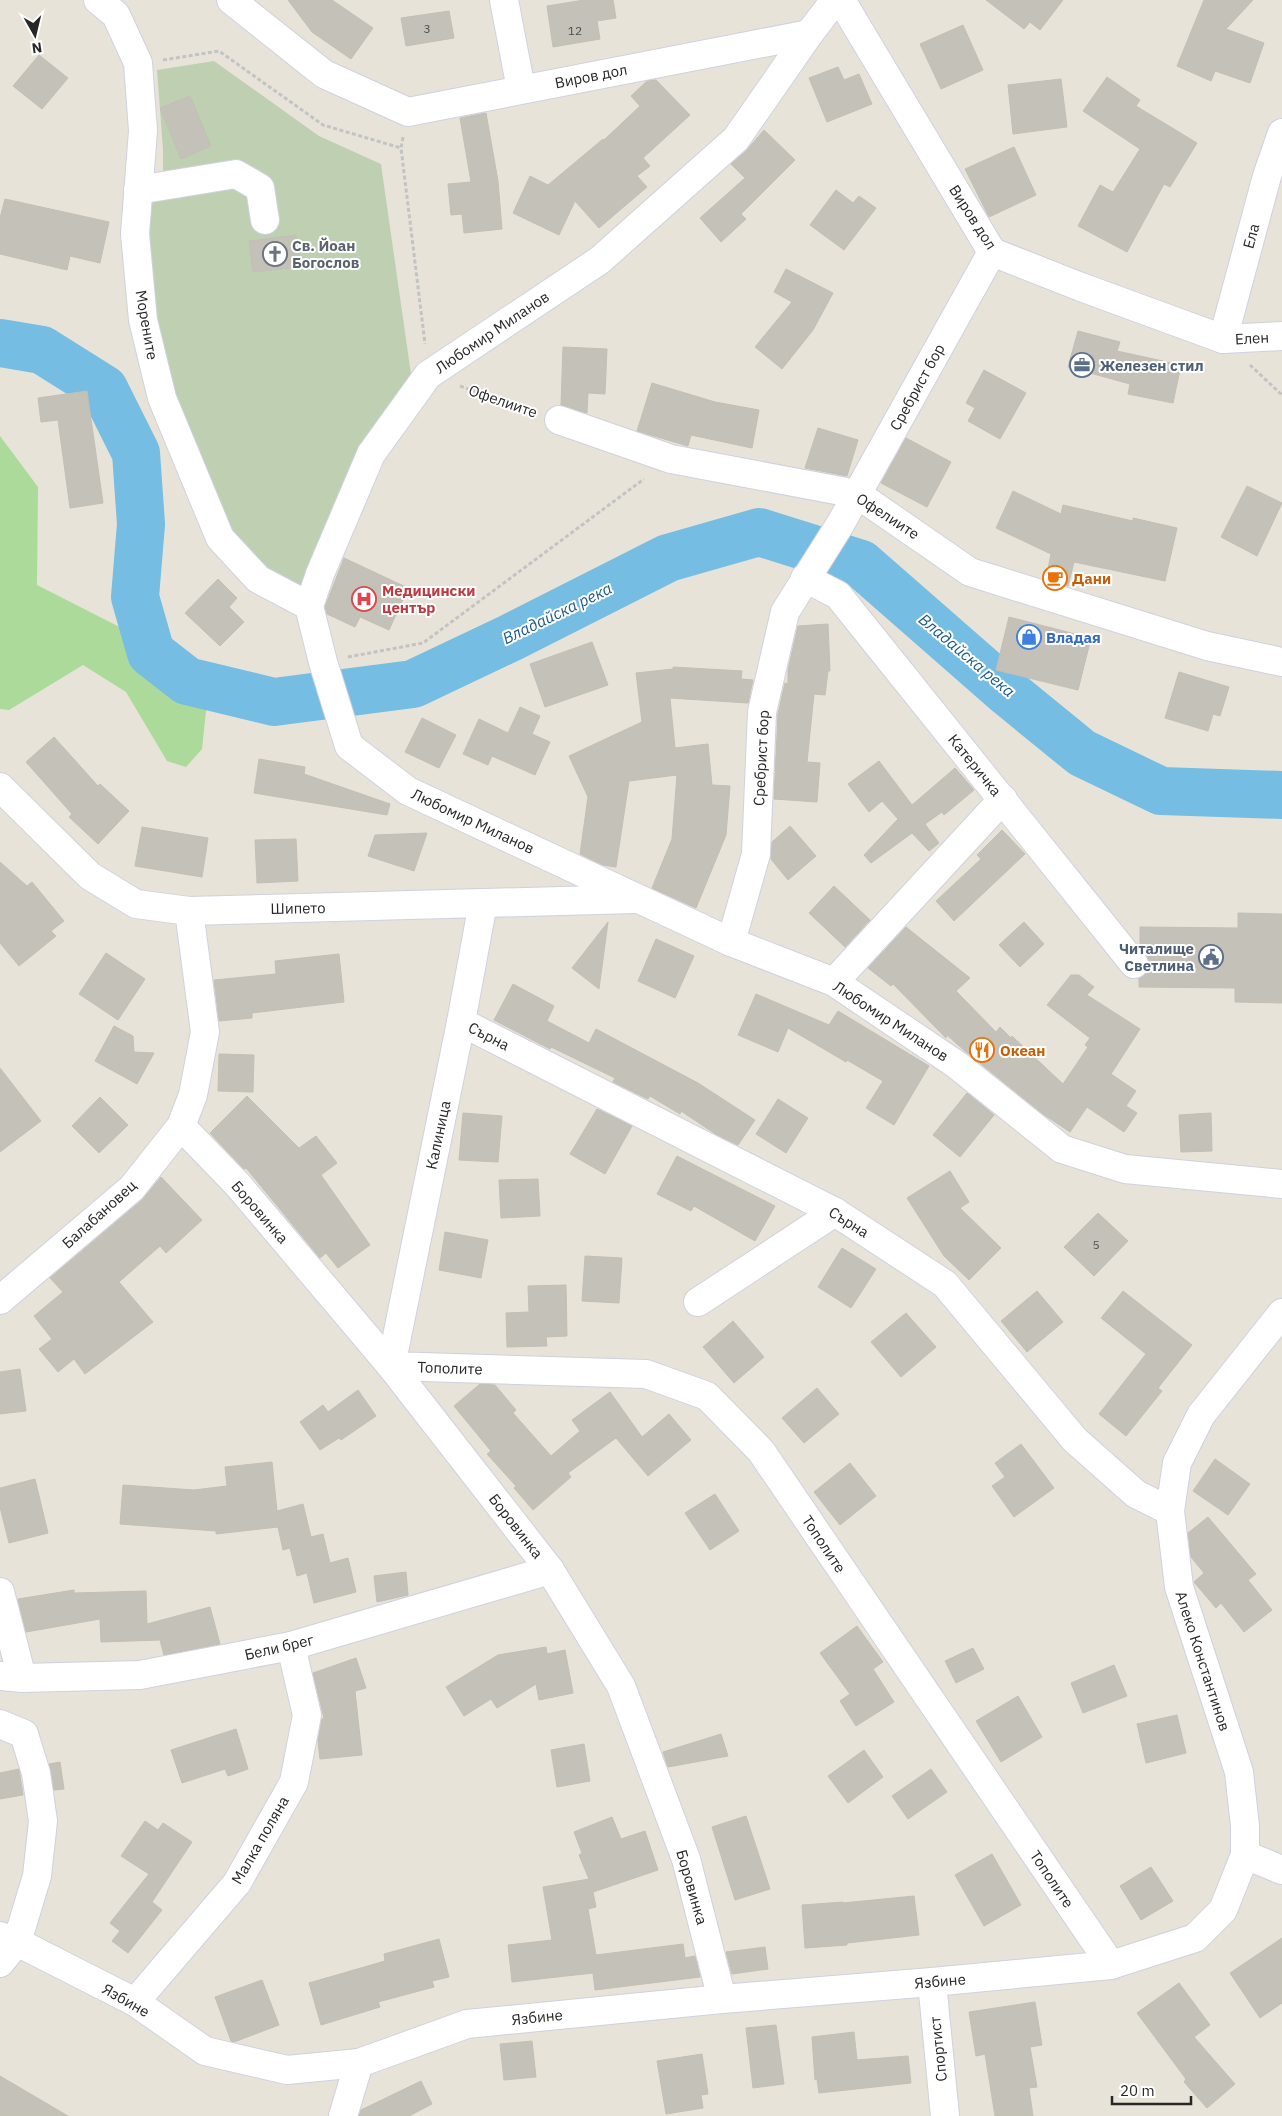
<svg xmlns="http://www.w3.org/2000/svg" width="1282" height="2116" font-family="'IBM Plex Sans',sans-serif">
<rect width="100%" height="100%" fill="#e8e3d9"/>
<path fill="#abda9a" d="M0 436 38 487 37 585 210 673 202 749 186 767 167 761 126 692 83 665 9 710 0 709Z"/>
<path fill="#bfd0b2" d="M214 61 319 136 381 164 414 395 309 606 220 538 162 398 138 190 163 186V150L157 70Z"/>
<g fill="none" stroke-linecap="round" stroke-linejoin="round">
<path stroke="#75bde2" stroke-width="48" d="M0 343 42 350 104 389 136 453 141 524 135 597 151 653 187 681 274 702 413 684 510 638 668 558 759 532 861 564 1006 691 1082 753 1161 791 1282 795"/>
</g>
<g fill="#c4c1b8" stroke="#c3bfb4">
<path d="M288 0H332L373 28 351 59 312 32Z"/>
<path d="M584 0H613L616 18 597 21 600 39 553 47 547 6Z"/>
<path d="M986 0H1063L1040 30 1030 22 1024 29Z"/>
<path d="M1204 0H1253L1226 29 1264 43 1250 83 1215 71 1211 81 1177 66Z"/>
<path d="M449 11 454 38 406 46 401 18Z"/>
<path d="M963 25 983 70 941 89 920 44Z"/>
<path d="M39 55 68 78 42 109 13 86Z"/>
<path d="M838 67 844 80 859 74 872 104 827 122 809 78Z"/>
<path d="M1107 77 1140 100 1136 106 1197 143 1170 187 1164 184 1127 252 1078 226 1100 185 1113 192 1140 149 1083 111Z"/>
<path d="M1061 79 1067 127 1013 134 1008 85Z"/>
<path d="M656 80 690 115 643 158 650 166 637 176 647 187 599 228 575 201 559 235 513 213 530 176 548 185 603 139 604 140 640 106 631 96 647 81Z"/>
<path d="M190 96 211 146 181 159 160 108Z"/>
<path d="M486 113 498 181 502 229 464 233 462 214 451 215 448 184 471 182 460 118Z"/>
<path d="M764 130 795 160 741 214 746 219 721 242 700 218 745 178 731 164 746 151Z"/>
<path d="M1014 147 1036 195 989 217 965 169Z"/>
<path d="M836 190 853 203 859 196 876 208 844 250 810 225Z"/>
<path d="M5 199 109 222 100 263 70 256 67 270 0 254V218Z"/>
<path d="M296 235 301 267 253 272 249 241Z"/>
<path d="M786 269 833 293 813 330 782 369 755 347 792 302 774 292Z"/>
<path d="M1078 331 1120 342 1117 351 1181 365 1173 403 1128 394 1130 384 1068 367Z"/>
<path d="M563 347 607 349 605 394 588 393 587 413 561 405Z"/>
<path d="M984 370 1026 393 1000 439 968 421 975 408 966 403Z"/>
<path d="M652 383 715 402 759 410 752 448 691 435 688 446 637 431Z"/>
<path d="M87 391 103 503 70 508 58 420 41 422 38 398Z"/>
<path d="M818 428 858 440 847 476 805 468Z"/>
<path d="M906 438 951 462 927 507 881 483Z"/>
<path d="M1247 486 1282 503 1257 556 1221 537Z"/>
<path d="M1013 491 1061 514 1063 505 1133 521V518L1177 528 1165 581 1074 562 1068 586 1046 579 1051 554 996 528Z"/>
<path d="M344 558 408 588 389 630 360 617 355 627 327 614 325 607Z"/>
<path d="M218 579 237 598 229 607 244 622 220 646 185 613Z"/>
<path d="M1009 617 1091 638 1078 690 996 670Z"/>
<path d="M828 624 830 671H828L825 695 814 694 807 762 820 763 817 802 774 799 778 714 785 683 788 684V670L798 626Z"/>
<path d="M592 642 608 685 545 707 530 664Z"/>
<path d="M673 667 742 671 741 679 753 680 748 703 670 698 675 748 708 744 712 785 730 786 726 835 696 908 652 888 672 839 677 775 629 781 616 867 603 865 580 854 588 797 569 756 642 722 636 673 673 669Z"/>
<path d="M1179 672 1229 687 1220 716 1213 714 1208 731 1165 718Z"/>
<path d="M520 707 540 716 532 734 550 742 535 775 492 756 488 765 463 754 479 719 508 733Z"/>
<path d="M422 718 456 735 439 768 405 752Z"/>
<path d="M54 737 98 786 100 784 129 811 98 844 69 817 72 814 26 762Z"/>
<path d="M259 759 305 767 304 774 390 804 387 815 254 793Z"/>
<path d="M879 761 912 805 955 768 974 790 944 815 942 812 925 824 939 843 929 851 912 833 871 863 864 855 898 819 882 801 869 812 848 784Z"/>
<path d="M790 826 816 856 788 880 771 859 772 842Z"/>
<path d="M142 827 208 838 202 877 135 866Z"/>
<path d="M1002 830 1025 854 954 921 936 901 981 859 977 855Z"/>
<path d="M427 833 414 871 368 856 375 835Z"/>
<path d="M296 839 298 881 257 883 255 840Z"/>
<path d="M0 862 27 886 32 882 64 921 51 931 56 936 19 966 0 943Z"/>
<path d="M834 886 870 920 845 947 809 913Z"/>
<path d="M1238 913 1282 914V1003L1235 1002V988L1139 987V978L1148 970 1149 962 1140 946V927L1238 928Z"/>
<path d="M608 922 599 989 572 968Z"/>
<path d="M1024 922 1044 944 1020 967 999 945Z"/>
<path d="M906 927 970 978 956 991 996 1032 1000 1027 1011 1038 1012 1036 1063 1084 1088 1047 1085 1045 1090 1038 1047 1005 1071 975H1079L1094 987 1087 995 1140 1029 1111 1074 1136 1091 1126 1106 1137 1113 1124 1132 1087 1107 1070 1132 1043 1114 965 1051 947 1035 946 1038 893 984 891 986 868 968Z"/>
<path d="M656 939 694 956 675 998 638 981Z"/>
<path d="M106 953 145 979 118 1020 79 994Z"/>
<path d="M339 954 344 1002 252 1013V1018L219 1021 214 980 276 974 275 961Z"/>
<path d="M513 984 554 1006 547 1021 589 1043 596 1029 698 1083 755 1120 738 1145 717 1135 681 1111 680 1114 650 1096 648 1099 613 1082 615 1078 551 1047 550 1049 494 1020Z"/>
<path d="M756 994 829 1025 838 1011 929 1066 894 1125 866 1108 883 1081 847 1060 846 1062 788 1028 778 1052 738 1035Z"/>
<path d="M114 1026 133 1036 134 1052 154 1053 137 1084 95 1061Z"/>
<path d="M219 1054 254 1055 253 1092 218 1091Z"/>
<path d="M0 1068 41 1121 0 1152Z"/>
<path d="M967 1093 994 1115 960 1157 933 1135Z"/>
<path d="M247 1096 299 1148 316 1136 337 1163 321 1175 370 1245 338 1268 326 1253 320 1258 246 1168 244 1169 210 1133Z"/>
<path d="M100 1097 128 1125 99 1153 72 1126Z"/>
<path d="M778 1099 808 1118 786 1153 756 1134Z"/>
<path d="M597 1109 632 1126 605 1174 570 1154Z"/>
<path d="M463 1113 502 1116 498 1162 459 1160Z"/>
<path d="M1211 1113 1212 1151 1181 1152 1179 1115Z"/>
<path d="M677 1156 775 1206 755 1241 694 1206 691 1211 657 1194Z"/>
<path d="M950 1171 969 1202 960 1208 1001 1248 969 1280 944 1256 907 1198Z"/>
<path d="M161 1177 202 1220 166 1253 160 1246 119 1282 153 1322 85 1374 74 1359 58 1372 39 1349 52 1339 34 1316 63 1292 50 1278 142 1200Z"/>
<path d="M538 1179 540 1216 501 1218 499 1180Z"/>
<path d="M1098 1213 1128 1241 1094 1276 1064 1247Z"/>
<path d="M445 1232 488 1240 481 1278 439 1270Z"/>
<path d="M842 1248 876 1269 851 1308 818 1287Z"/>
<path d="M585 1256 622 1258 619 1303 582 1301Z"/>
<path d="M566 1285 567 1336 546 1337 547 1346 507 1347 506 1313 529 1312 528 1286Z"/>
<path d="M1037 1291 1063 1322 1027 1352 1001 1321Z"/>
<path d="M1123 1291 1192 1345 1158 1388 1162 1391 1126 1436 1099 1414 1146 1354 1101 1318Z"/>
<path d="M906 1313 936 1347 901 1377 871 1342Z"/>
<path d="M733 1321 764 1357 734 1383 703 1347Z"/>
<path d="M20 1369 26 1411 0 1414V1372Z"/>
<path d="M480 1384 495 1385 516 1410 513 1413 551 1456 580 1431 572 1420 610 1392 642 1437 669 1414 691 1440 648 1476 616 1438 568 1473 571 1477 533 1510 514 1488 516 1486 487 1454 491 1451 454 1406Z"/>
<path d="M817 1388 839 1414 804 1443 782 1418Z"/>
<path d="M358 1390 376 1416 341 1440 339 1438 320 1450 300 1422 323 1405 328 1412Z"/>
<path d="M1021 1444 1054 1488 1014 1517 992 1486 1005 1477 995 1463Z"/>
<path d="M1215 1459 1250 1484 1228 1515 1193 1491Z"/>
<path d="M272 1462 277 1511 303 1504 311 1537 323 1534 330 1563 348 1558 356 1592 314 1603 307 1573 297 1576 290 1548 283 1550 278 1527 216 1534V1531L120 1524 123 1485 194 1490 227 1486 225 1467Z"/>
<path d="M850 1463 876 1496 840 1525 814 1492Z"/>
<path d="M35 1479 48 1533 9 1543 0 1507V1488Z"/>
<path d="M715 1494 739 1531 710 1550 685 1513Z"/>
<path d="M1208 1517 1256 1574 1248 1580 1272 1610 1244 1632 1221 1603 1216 1608 1194 1582 1204 1573 1191 1557 1188 1533Z"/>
<path d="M406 1572 408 1595 377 1602 374 1576Z"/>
<path d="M74 1590V1593L146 1591 147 1624 210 1607 220 1644 164 1655 160 1640 101 1642 100 1619 26 1632 18 1599Z"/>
<path d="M857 1626 883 1662 873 1669 894 1702 856 1726 840 1701 850 1694 820 1653Z"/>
<path d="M546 1647 547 1654 565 1650 573 1693 539 1700 536 1684 497 1708 491 1699 464 1716 446 1687 498 1655Z"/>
<path d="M973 1648 984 1669 956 1683 945 1661Z"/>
<path d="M356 1658 366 1688 355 1691 362 1755 320 1759 318 1741 322 1719 324 1718 313 1673Z"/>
<path d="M1114 1665 1127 1696 1083 1713 1071 1683Z"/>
<path d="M1018 1696 1042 1737 1001 1762 976 1721Z"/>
<path d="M1177 1715 1186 1753 1146 1763 1137 1724Z"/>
<path d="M236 1729 248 1769 228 1776 225 1769 182 1783 171 1750Z"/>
<path d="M721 1734 728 1756 668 1767 663 1752Z"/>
<path d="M584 1744 590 1781 557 1787 551 1750Z"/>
<path d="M864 1750 883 1777 848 1803 828 1776Z"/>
<path d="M60 1762 64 1789 54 1790 49 1764Z"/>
<path d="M19 1769 23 1795 0 1799V1773Z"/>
<path d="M931 1769 947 1792 908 1819 892 1796Z"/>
<path d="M746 1816 770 1889 735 1900 712 1827Z"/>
<path d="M612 1817 621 1839 645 1831 658 1870 593 1892 596 1907 588 1909 596 1955 683 1944 685 1958 695 1956 700 1977 595 1990 593 1973 512 1982 508 1945 552 1940 543 1887 589 1879 579 1855 582 1853 574 1832Z"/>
<path d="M145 1821 158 1830 163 1823 192 1842 152 1902 162 1910 128 1953 112 1941 120 1931 110 1923 149 1874 121 1856Z"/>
<path d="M992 1854 1021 1905 984 1926 955 1875Z"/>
<path d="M1151 1867 1173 1901 1141 1920 1120 1886Z"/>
<path d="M914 1896 919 1935 847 1943V1945L805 1948 802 1905 843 1902V1903Z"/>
<path d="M1282 1938V2003L1260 2018 1230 1973Z"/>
<path d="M439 1939 449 1977 432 1981 434 1987 378 2002 380 2007 321 2025 309 1983 385 1961 384 1954Z"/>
<path d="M765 1947 768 1969 732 1974 726 1952Z"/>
<path d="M262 1980 279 2025 234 2042 231 2041 215 1997Z"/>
<path d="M1179 1983 1210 2025 1194 2037 1235 2084 1207 2108 1184 2082 1186 2079 1137 2013Z"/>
<path d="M1035 2002 1042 2045 1030 2047 1037 2087 1029 2088 1033 2116H995L985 2054 976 2056 969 2012Z"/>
<path d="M776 2025 784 2084 753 2088 746 2028Z"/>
<path d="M854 2032 857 2060 908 2056 911 2083 819 2093 817 2079 815 2080 812 2037Z"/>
<path d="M532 2041 536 2077 504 2080 500 2044Z"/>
<path d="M702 2054 708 2094 701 2095 703 2108 666 2114 657 2061Z"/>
<path d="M0 2076 68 2116H0Z"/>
<path d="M421 2081 432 2104 409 2116H359L361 2110Z"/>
</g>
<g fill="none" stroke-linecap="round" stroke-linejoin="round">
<defs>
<g id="minor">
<path d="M98 0 116 15 138 63 143 131 135 234 143 320 162 398 220 538 258 579 309 606"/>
<path d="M231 0 324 74 408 112 809 34"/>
<path d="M504 0 521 89"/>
<path d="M835 0 809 34 736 139 600 260 428 375 371 454 320 574 309 606 323 662 349 746 408 791 731 942 834 982 957 1065 1062 1149 1125 1169 1282 1184"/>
<path d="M841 0 992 252 1081 287 1223 339 1282 336"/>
<path d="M138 190 236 174 260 188 265 220"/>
<path d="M1223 339 1267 176 1282 133"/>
<path d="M559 420 671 459 857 494 970 572 1207 646 1282 662"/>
<path d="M805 578 838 595 1134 964"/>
<path d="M0 787 90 876 136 904 189 911 634 899"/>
<path d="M483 903 461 1022 391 1366 646 1374 707 1396 761 1451 1111 1965"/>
<path d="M731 942 756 854 762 712 785 612 841 523 992 252"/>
<path d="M834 982 1003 799"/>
<path d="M461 1022 835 1212 945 1284 1075 1440 1136 1494 1170 1511"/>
<path d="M181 1126 238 1185 391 1366 550 1570 621 1686 686 1859 722 1999"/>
<path d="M0 1300 132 1188 181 1126 193 1095 205 1032 189 911"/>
<path d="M698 1302 835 1212"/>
<path d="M0 1592 22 1678"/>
<path d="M0 1676 22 1678 140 1675 291 1646 550 1570"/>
<path d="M0 1724 24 1734 36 1773 43 1821 37 1876 17 1942 0 1963"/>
<path d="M1245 1855 1282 1870"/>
<path d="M0 1936 17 1942 135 2002 205 2051 287 2070 359 2063 467 2024 722 1999 932 1982 1111 1965 1195 1938 1223 1910 1245 1855V1826L1239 1772 1179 1587 1170 1511 1177 1463 1201 1415 1282 1313"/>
<path d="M932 1982 945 2116"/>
<path d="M135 2002 237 1883 294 1782 307 1715 291 1646"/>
<path d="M343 2116 359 2063"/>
</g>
</defs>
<use href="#minor" stroke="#cfd1df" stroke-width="30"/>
<g stroke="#c3c3c3" stroke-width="3" stroke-dasharray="4 2.5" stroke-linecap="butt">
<path d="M163 60 219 51 323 125 401 148"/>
<path d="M403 137 401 148 425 344"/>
<path d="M1250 365 1282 395"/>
<path d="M460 386 534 412"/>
<path d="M348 657 423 643 644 479"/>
</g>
<use href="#minor" stroke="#fff" stroke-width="28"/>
</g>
<defs>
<symbol id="church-ring" viewBox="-11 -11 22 22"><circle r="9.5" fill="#fff" stroke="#6b7280" stroke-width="1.5"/><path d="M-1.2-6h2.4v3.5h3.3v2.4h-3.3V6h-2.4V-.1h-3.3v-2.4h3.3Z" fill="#6b7280"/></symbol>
<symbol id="office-ring" viewBox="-11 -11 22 22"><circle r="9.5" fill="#fff" stroke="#5c6f8a" stroke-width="1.5"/><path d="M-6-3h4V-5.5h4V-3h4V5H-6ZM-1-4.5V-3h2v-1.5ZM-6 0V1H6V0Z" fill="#5c6f8a"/></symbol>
<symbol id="cafe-ring" viewBox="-11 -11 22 22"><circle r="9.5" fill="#fff" stroke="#e8710a" stroke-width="1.5"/><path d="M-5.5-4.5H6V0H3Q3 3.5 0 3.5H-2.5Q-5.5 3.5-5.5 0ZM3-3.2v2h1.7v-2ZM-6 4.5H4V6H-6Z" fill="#e8710a"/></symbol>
<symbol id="hospital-ring" viewBox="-11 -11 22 22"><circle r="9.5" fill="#fff" stroke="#e0444e" stroke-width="1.5"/><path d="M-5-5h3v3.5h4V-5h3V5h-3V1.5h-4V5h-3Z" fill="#e0444e"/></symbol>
<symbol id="shop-ring" viewBox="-11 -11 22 22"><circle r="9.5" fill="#fff" stroke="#3f7fe0" stroke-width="1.5"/><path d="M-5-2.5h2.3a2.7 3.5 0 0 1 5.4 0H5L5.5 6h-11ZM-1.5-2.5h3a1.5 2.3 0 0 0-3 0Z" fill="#3f7fe0"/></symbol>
<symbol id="civic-ring" viewBox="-11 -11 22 22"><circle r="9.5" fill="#fff" stroke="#5c6f8a" stroke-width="1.5"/><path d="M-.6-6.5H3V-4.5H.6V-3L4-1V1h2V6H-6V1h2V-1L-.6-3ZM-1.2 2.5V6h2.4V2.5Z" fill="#5c6f8a"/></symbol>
<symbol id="restaurant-ring" viewBox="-11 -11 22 22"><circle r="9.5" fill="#fff" stroke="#e8710a" stroke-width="1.5"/><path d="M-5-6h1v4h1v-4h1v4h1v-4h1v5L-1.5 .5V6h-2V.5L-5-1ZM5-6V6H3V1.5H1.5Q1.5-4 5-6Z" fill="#e8710a"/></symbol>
</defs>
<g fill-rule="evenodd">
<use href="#church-ring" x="261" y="240" width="28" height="28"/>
<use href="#office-ring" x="1068" y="351" width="28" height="28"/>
<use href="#cafe-ring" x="1041" y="564" width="28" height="28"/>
<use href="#hospital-ring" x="350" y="585" width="28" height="28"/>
<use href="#shop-ring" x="1015" y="623" width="28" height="28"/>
<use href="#civic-ring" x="1197" y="943" width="28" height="28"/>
<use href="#restaurant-ring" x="968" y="1036" width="28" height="28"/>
</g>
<g text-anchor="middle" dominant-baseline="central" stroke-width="4" stroke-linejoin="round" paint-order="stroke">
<g font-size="12" fill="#4e4e4b">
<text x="427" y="28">3</text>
<text x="575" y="30">12</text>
<text x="1096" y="1244">5</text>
</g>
<g font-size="15" fill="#272727" stroke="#fff">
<text transform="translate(591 76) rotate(-11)">Виров дол</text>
<text transform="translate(973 217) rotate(57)">Виров дол</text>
<text transform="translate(1251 236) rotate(-75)">Ела</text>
<text transform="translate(147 325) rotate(80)">Морените</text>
<text transform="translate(492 332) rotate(-34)">Любомир Миланов</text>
<text transform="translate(1252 338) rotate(-3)">Елен</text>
<text transform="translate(917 387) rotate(-61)">Сребрист бор</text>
<text transform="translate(503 401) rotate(19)">Офелиите</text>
<text transform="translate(888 516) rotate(33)">Офелиите</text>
<text transform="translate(761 758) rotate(-87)">Сребрист бор</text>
<text transform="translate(975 765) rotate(51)">Катеричка</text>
<text transform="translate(473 821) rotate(25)">Любомир Миланов</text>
<text transform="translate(298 908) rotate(-1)">Шипето</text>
<text transform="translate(891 1021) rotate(33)">Любомир Миланов</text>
<text transform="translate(489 1036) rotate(27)">Сърна</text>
<text transform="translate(438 1135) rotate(-78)">Калиница</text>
<text transform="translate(260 1212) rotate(49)">Боровинка</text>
<text transform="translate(99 1214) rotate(-42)">Балабановец</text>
<text transform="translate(849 1222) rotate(32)">Сърна</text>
<text transform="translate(450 1368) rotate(2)">Тополите</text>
<text transform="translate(516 1526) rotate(52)">Боровинка</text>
<text transform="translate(824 1544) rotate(56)">Тополите</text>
<text transform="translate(279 1647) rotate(-13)">Бели брег</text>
<text transform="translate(1203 1661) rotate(72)">Алеко Константинов</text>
<text transform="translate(260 1840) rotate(-60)">Малка поляна</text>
<text transform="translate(1052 1879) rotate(56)">Тополите</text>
<text transform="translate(692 1887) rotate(74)">Боровинка</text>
<text transform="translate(940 1981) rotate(-5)">Язбине</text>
<text transform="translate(126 2000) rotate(30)">Язбине</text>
<text transform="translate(537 2017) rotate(-6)">Язбине</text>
<text transform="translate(938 2049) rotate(-96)">Спортист</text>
</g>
<g font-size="15" font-weight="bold" fill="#5b616d" stroke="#fff" text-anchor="start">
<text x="292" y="245">Св. Йоан<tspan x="292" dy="17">Богослов</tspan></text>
</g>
<g font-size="15" font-weight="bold" fill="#4e5e75" stroke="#fff" text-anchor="start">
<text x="1100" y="365">Железен стил</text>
<text x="1194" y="948" text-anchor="end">Читалище<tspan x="1194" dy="17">Светлина</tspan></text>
</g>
<g font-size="15" font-weight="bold" fill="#c56008" stroke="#fff" text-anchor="start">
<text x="1072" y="578">Дани</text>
<text x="1000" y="1050">Океан</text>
</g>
<g font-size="15" font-weight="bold" fill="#be3a42" stroke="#fff" text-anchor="start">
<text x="382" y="590">Медицински<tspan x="382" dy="17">център</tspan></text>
</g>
<g font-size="15" font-weight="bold" fill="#366cbe" stroke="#fff" text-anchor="start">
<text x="1046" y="637">Владая</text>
</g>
<g font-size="16" font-style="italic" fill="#195a89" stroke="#fff">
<text transform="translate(557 613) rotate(-26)">Владайска река</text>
<text transform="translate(967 655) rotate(40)">Владайска река</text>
</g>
</g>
<g transform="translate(35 35) rotate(172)" stroke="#ffffff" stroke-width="4" paint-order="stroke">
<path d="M0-4L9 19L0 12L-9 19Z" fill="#272727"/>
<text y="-8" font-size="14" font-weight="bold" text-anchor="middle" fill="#272727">N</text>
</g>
<path d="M1112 2096v8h79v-8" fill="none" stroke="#272727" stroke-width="2.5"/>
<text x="1120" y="2096" font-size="15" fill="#272727" stroke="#ffffff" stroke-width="4" paint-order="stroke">20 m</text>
</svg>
